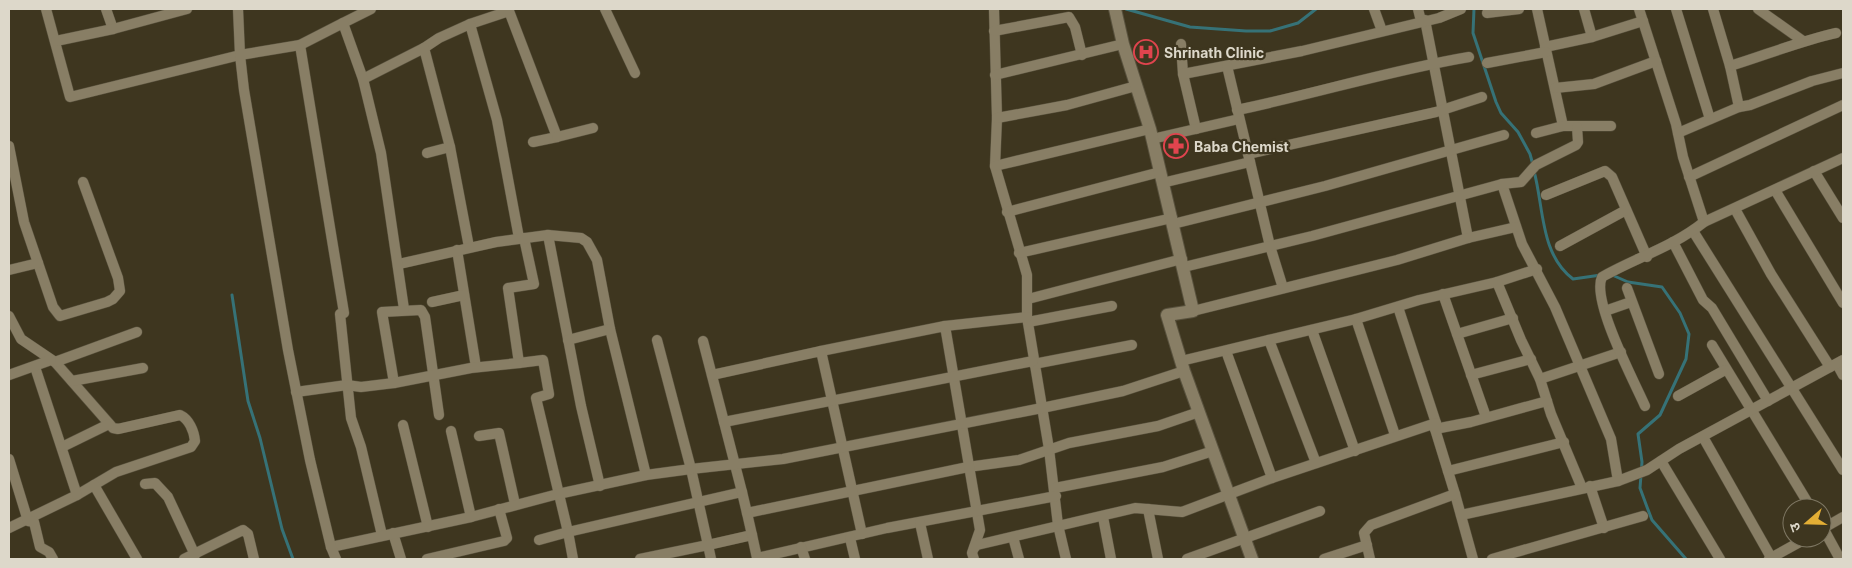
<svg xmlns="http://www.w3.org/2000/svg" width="1852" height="568" font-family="Inter,'Noto Sans Devanagari',sans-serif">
<rect width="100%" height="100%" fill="#3e361f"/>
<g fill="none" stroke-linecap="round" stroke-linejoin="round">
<g stroke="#367277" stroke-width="3">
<path d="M1126 9 1190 27 1246 31H1270L1298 23 1316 9"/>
<path d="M1474 9 1473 33 1496 102 1501 113 1518 132 1530 154 1533 165"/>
<path d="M1534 171C1544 208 1540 254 1573 279L1601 275"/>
<path d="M1612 275 1628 282 1662 287 1680 313 1689 334 1686 359 1660 415 1638 434 1642 462 1640 488 1647 507 1652 520 1686 559"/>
<path d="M232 295 248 401 260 438 282 529 293 559"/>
</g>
<defs>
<g id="street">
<path d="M46 9 70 97 240 55 238 9"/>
<path d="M106 9 113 29"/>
<path d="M605 9 635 73"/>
<path d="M994 9 997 118 995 166 1027 275V317L1049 449 1058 525 1066 559"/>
<path d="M1374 9 1382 31"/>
<path d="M1418 9 1421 21"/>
<path d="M1537 9 1563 126"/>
<path d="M1584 9 1592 37"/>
<path d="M1639 9 1676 124 1683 157 1704 222"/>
<path d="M1676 9 1710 119"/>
<path d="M1713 9 1730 66 1739 107 1750 105 1812 81 1843 73"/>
<path d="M1758 9 1803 41"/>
<path d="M1487 13 1519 9"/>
<path d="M1425 20 1468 238"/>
<path d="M343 23 371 9"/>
<path d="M470 24 509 11 557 137 533 142"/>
<path d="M994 31 1069 17 1075 27 1082 55"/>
<path d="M56 41 113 29 187 9"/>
<path d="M1181 44 1183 74 1196 129"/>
<path d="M300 45 344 313"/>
<path d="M1545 47 1592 37 1643 21"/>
<path d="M424 48 439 38 470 24 497 120 519 238"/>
<path d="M1487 63 1546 52"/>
<path d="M1730 66C1766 55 1800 41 1836 33"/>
<path d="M1183 74 1302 51 1439 18 1461 9"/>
<path d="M995 75 1123 44"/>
<path d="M363 79 424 48 450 147 427 153"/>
<path d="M1555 88 1594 84 1656 61"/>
<path d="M1237 110C1315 94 1391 70 1469 57"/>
<path d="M997 118 1067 105 1136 86"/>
<path d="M1536 133 1563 126H1611"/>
<path d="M1678 133 1739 107"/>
<path d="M557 137 593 128"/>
<path d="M1152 139 1239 119"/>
<path d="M9 146 24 222 53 307 60 316 107 302 113 299 120 291 118 278 83 182"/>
<path d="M450 147 469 247"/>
<path d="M1248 154 1436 112 1482 97"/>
<path d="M1250 162 1270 246 1283 288"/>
<path d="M995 166 1150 129"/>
<path d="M1814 171 1843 218"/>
<path d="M1689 177 1843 105"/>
<path d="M1162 183 1250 162 1227 66"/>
<path d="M1502 184 1522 244 1555 307 1611 439 1618 481"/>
<path d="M1775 190 1843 303"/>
<path d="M1546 195 1605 171 1612 177 1647 257"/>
<path d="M1735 209 1771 274 1830 367"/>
<path d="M1007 212 1160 172"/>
<path d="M1173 224 1325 186 1504 135"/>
<path d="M1693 231 1843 470"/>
<path d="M548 235 581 406 600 486"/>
<path d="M524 238 534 284 508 288 519 363 543 360 549 394 536 398 568 532 742 492 747 513 968 467 1019 460 1069 443 1158 426 1199 412"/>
<path d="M1673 242 1703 300 1712 308 1768 401"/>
<path d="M1560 246 1626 210"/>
<path d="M457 250 476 367"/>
<path d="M1019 253 1172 218"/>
<path d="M399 264 496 242 548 235 581 238 587 242 597 260 610 329 646 475"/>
<path d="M1184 267 1312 236 1502 184 1521 182 1536 165 1576 145 1578 142 1577 127"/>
<path d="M9 270 38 263"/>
<path d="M1497 282 1537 269"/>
<path d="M1627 288 1659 374"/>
<path d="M1443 294 1486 417"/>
<path d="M1028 299 1182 259"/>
<path d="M432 302 464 295"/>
<path d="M1398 307 1436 423"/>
<path d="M1193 311 1397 260 1468 238 1516 227"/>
<path d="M1605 311 1631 302"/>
<path d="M340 314 351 418 361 447 382 535"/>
<path d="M9 316 21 339 55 362 113 428 118 429 180 415C189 419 194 431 195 441L191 447 116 472 77 495 9 528"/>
<path d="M1356 319 1395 435"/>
<path d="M1028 322 1112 306"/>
<path d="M945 326 1027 317"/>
<path d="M1312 330 1355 451"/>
<path d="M1457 334 1513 318"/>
<path d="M568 340 610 329"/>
<path d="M1269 340 1316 463"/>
<path d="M703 341 724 422"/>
<path d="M1712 345 1811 508"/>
<path d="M821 351 945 326 980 530 972 553 974 559"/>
<path d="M1226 351 1272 478"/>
<path d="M1181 361 1356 319 1419 300 1497 282 1521 340 1540 379 1551 414 1582 488"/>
<path d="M55 362 137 332"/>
<path d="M1034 364 1132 345"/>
<path d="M1837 364 1843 375"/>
<path d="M35 367 77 495"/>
<path d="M9 375 51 360"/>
<path d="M712 375 821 351 862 534"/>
<path d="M1471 375 1531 359"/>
<path d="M1540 379 1621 352"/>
<path d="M72 381 143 368"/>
<path d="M394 383 382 312 421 310 425 317 439 415"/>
<path d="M296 392 347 385 361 387 394 383 471 368 519 363"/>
<path d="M1678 396 1725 370"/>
<path d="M1645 406C1634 381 1591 300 1602 277 1635 258 1673 247 1704 222L1843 158"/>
<path d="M403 425 428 527"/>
<path d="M1435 429 1471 422 1547 401"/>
<path d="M451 431 471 517"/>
<path d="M479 436 499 433 515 504"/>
<path d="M1703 437 1772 559"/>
<path d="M62 447 109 424"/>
<path d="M9 459 28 521 34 522 40 547 49 552 53 559"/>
<path d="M1661 461 1720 559"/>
<path d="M1448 471 1564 442"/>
<path d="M145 484 155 483 168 497 195 555"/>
<path d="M94 485 137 559"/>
<path d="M1590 486 1604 528"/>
<path d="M1055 488 1163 467 1213 451"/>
<path d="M742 492 724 422 1033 361"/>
<path d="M1455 494 1473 559"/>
<path d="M1056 496 887 528 757 558 752 535 708 545 691 469 783 459 1042 408 1123 391 1184 371"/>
<path d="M1148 509 1158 559"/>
<path d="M747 513 752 535"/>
<path d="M1461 515 1618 481 1647 470 1679 449 1843 360"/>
<path d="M1103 517 1111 559"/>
<path d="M920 523 928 559"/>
<path d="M1822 526 1840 559"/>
<path d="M1822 529 1843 517"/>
<path d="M393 533 401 559"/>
<path d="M1013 537 1019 559"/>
<path d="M850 538 855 559"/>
<path d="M539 540 568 532 573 559"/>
<path d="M331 547 471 517 558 494 646 475 691 469 657 340"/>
<path d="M801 547 805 559"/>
<path d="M974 548 977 545 1135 508 1182 512 1272 478 1436 423 1435 429 1455 494 1371 525 1364 533 1370 559"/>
<path d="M184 559 243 530 248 534 254 559"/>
<path d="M336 559 331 547 310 460 288 350 244 90 240 55 300 45 343 23 363 79 381 153 404 309"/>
<path d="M427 559 504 541 507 538 499 509"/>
<path d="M640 559 708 545 711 559"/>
<path d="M1187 559 1320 511"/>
<path d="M1324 559 1367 545"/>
<path d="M1492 559 1643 516"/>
<path d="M1769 559 1807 538"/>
</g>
<path id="secondary" d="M1115 9 1123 44 1150 129 1193 311 1167 315 1184 371 1252 559"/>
</defs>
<use href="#street" stroke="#59523e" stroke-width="11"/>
<use href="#secondary" stroke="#59523e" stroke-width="14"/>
<use href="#street" stroke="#887e65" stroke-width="10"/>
<use href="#secondary" stroke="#887e65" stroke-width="12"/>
</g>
<defs>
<symbol id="hospital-ring" viewBox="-11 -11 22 22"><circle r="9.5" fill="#3e361f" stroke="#e0444e" stroke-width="1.5"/><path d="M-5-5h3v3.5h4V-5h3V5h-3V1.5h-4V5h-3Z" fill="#e0444e"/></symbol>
<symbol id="pharmacy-ring" viewBox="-11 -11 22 22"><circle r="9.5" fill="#3e361f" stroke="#e0444e" stroke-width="1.5"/><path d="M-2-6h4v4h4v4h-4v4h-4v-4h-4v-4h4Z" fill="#e0444e"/></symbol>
</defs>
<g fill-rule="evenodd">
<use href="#hospital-ring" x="1132" y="38" width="28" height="28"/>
<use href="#pharmacy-ring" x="1162" y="132" width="28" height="28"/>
</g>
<g text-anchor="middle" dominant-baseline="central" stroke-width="4.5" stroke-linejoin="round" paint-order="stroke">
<g font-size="14" font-weight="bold" fill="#ddd8ca" stroke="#3e361f" text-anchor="start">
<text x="1164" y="52">Shrinath Clinic</text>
<text x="1194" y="146">Baba Chemist</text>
</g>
</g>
<rect width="1852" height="568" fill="none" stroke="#ddd8ca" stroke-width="20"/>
<g transform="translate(1807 523) rotate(250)"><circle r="24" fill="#3e361f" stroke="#7e7763"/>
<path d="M0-4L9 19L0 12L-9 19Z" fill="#e3ae35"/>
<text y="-8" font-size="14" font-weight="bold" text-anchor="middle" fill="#ddd8ca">उ</text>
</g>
</svg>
